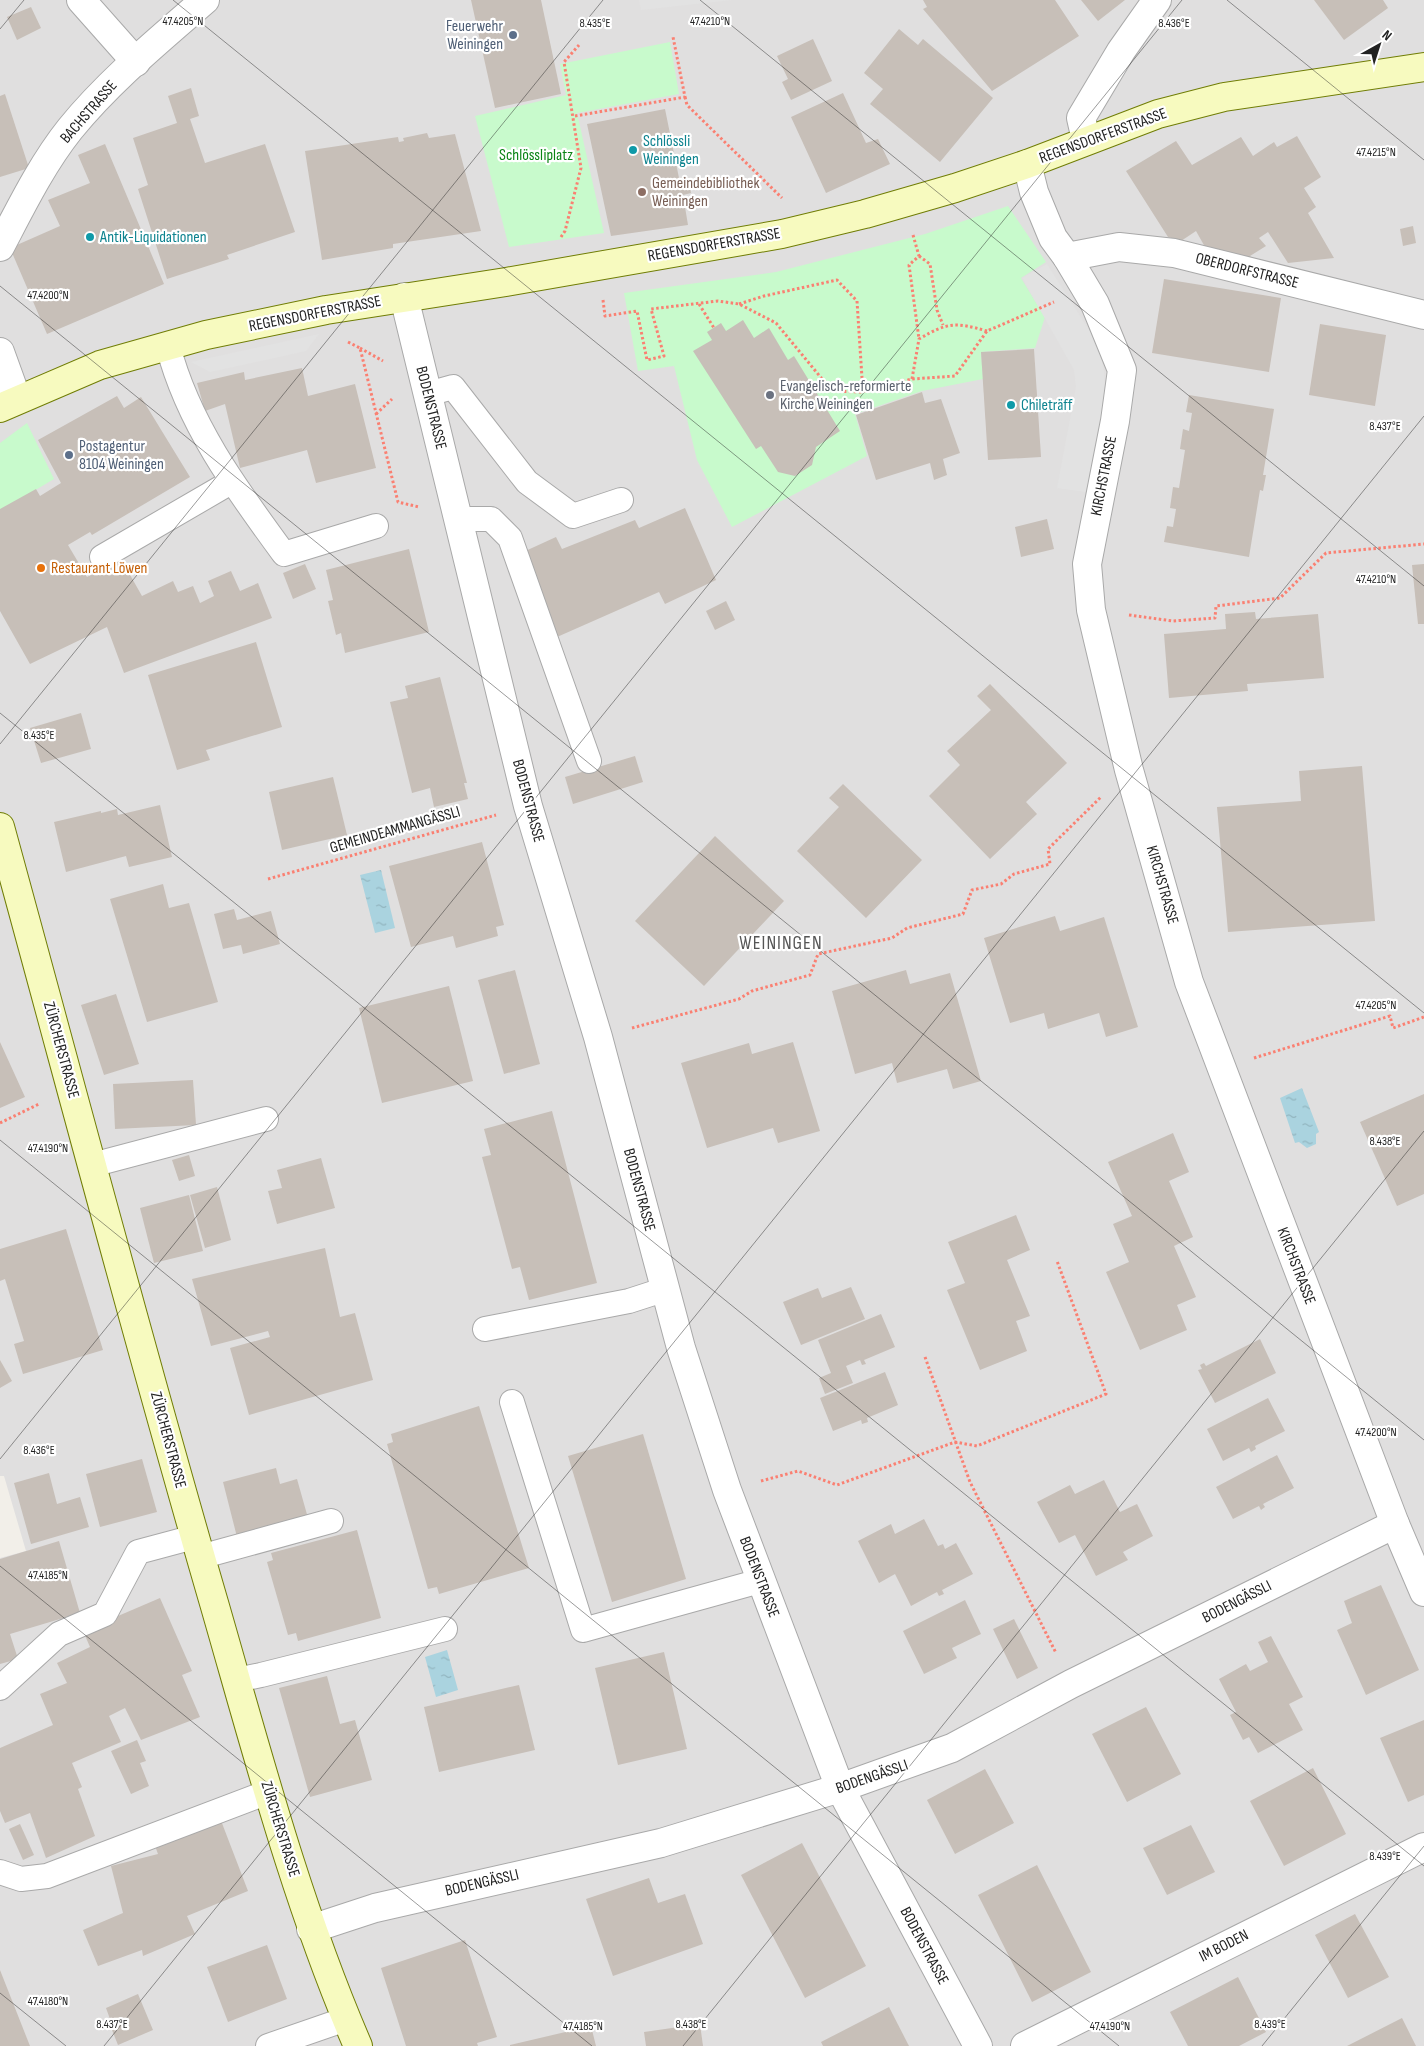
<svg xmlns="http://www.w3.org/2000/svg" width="1424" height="2046" font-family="'Sofia Sans Condensed',sans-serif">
<defs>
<pattern id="water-ripples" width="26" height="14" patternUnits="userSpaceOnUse" patternTransform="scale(1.25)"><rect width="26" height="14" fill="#aad3df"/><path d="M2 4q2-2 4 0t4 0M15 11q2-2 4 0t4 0" fill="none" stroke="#92b5bf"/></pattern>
</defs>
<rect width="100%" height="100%" fill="#f2efe9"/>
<path fill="#e0dfdf" d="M0 0H1424V2046H0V1558L26 1551 4 1476H0Z"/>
<g fill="#c8facc">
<path d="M670 42 679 94 577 113 604 233 509 247 475 116 566 95 560 64Z"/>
<path d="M1008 206 1046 262 1021 278 1045 317 1035 348 981 352 983 379 922 391 855 414 867 456 732 527 697 460 674 366 638 371 624 293 776 272 925 234Z"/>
<path d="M27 423 54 479 0 511V443Z"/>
</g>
<g fill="#e2e2e2">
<path d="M639 0H732L641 10Z"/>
<path d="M1047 264 1091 333 1100 353 1104 371 1105 393 1086 492 1057 488 1076 387 1074 370 1022 278Z"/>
<path d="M319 334 306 351 210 372 191 362Z"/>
</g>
<g fill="url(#water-ripples)">
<path d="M381 870 395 928 375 933 360 875Z"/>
<path d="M1302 1088 1319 1132 1316 1134V1144L1307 1148 1299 1142 1295 1143 1280 1098Z"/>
<path d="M447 1650 458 1690 436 1697 425 1657Z"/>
</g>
<g fill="#c7bfb8">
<path d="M471 0H541L561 94 495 108Z"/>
<path d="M923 0H1055L1079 36 992 91 923 9 927 7Z"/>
<path d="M1081 0H1125L1098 21Z"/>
<path d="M1314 0H1383L1388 8 1344 40Z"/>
<path d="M31 7 41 28 17 40 7 17Z"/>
<path d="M899 29 918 45 923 39 993 98 940 162 870 104 883 89 864 73Z"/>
<path d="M813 39 832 81 791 100 782 82 788 79 777 56Z"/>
<path d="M191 88 199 116 190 119 205 163 265 144 295 232 227 255 229 259 167 279 138 189 148 185 133 138 177 123 168 96Z"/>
<path d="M843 93 866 143 878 139 890 164 826 193 791 117Z"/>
<path d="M5 94 29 168 0 177V96Z"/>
<path d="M665 109 679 178 688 177 691 193 683 195 688 225 611 236 587 124Z"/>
<path d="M427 133 429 138 455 134 481 231 393 244V248L322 260 305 151 398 137 399 142 404 141 403 138Z"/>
<path d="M1297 136 1321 177 1304 188 1316 207 1308 213 1334 258 1288 263 1268 232 1259 238 1266 246 1250 256 1252 259 1205 247 1196 231 1181 241 1168 237 1126 171 1176 141 1192 165 1241 137 1253 156 1274 142 1277 147Z"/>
<path d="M105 144 164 284 47 334 10 248 60 226 48 200 90 183 78 155Z"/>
<path d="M1413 226 1416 243 1403 246 1400 229Z"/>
<path d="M1164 279 1281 298 1269 372 1152 353Z"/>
<path d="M743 320 754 338 769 328 788 360 794 356 840 431 816 447 812 465 795 476 778 472 761 446 756 449 693 351 712 340 707 332 721 323 726 331Z"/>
<path d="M1320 324 1386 335 1375 406 1309 395Z"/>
<path d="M1034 349 1041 457 988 460 981 352Z"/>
<path d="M302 368 308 396 355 384 376 468 316 483 307 450 240 468 225 404 205 411 197 383 244 372 245 380Z"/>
<path d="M922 392 925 403 941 399 960 453 943 459 947 475 934 480 930 463 876 480 856 415Z"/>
<path d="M1189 395 1274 409 1263 475H1266L1263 491 1260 490 1249 557 1164 542 1167 526 1173 527 1176 509 1170 508 1173 487 1179 488 1185 450 1180 449 1183 429 1189 431 1192 413 1186 412Z"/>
<path d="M117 396 124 408 141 397 190 477 92 535 90 532 68 545 87 577 121 559 142 596 173 581 178 592 193 586 200 603 214 596 208 581 231 571 240 591 258 583 272 618 124 673 107 627 30 664 0 611V509L36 489 40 496 61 483 38 440Z"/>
<path d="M685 508 716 580 665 604 659 592 557 637 521 553 556 537 562 549 635 520 639 528Z"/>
<path d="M1047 519 1054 549 1021 557 1015 527Z"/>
<path d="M409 549 429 632 345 653 341 633 336 635 328 601 333 600 326 570Z"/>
<path d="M305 564 316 589 293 599 283 573Z"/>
<path d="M1424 564V624H1418L1412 565Z"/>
<path d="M726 601 735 620 715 630 706 611Z"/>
<path d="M1255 612 1256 619 1318 614 1324 678 1247 684 1248 691 1169 698 1164 634 1226 629 1225 614Z"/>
<path d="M256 642 282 727 206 750 210 760 177 770 148 675Z"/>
<path d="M440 677 467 783H464L468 799 434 807 430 788 412 793 390 702 408 698 405 686Z"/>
<path d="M990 684 1067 763 1026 802 1037 814 990 859 929 796 960 765 947 751 991 710 977 696Z"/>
<path d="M81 713 91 749 41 763 30 728Z"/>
<path d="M635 756 643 782 573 804 565 777Z"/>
<path d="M1362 766 1375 921 1228 932 1217 807 1301 801 1299 771Z"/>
<path d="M333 777 347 835 282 850 269 792Z"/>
<path d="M843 784 922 860 866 918 797 851 839 807 829 798Z"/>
<path d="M160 805 172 857 129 867 126 856 66 872 54 822 101 811V813L117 809 118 815Z"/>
<path d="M715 836 784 901 704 986 635 921Z"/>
<path d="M482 842 504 925 496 927 498 936 456 948 453 936 411 947 389 866Z"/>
<path d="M163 884 169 908 189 903 218 1002 147 1022 110 899Z"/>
<path d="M234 909 237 920 271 911 280 944 243 954 241 945 223 949 214 914Z"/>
<path d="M1055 916 1060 931 1104 917 1138 1027 1106 1037 1099 1013 1048 1029 1044 1013 1010 1023 984 938Z"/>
<path d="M515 970 540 1064 504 1074 478 980Z"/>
<path d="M906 970 910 984 950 973 981 1081 953 1089 947 1069 897 1083 892 1063 855 1074 832 991Z"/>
<path d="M449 986 473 1081 382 1103 359 1008Z"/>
<path d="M116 994 139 1064 104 1075 81 1005Z"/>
<path d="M0 1042 25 1097 0 1108Z"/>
<path d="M793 1042 820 1131 778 1143 773 1128 707 1148 681 1063 749 1043 752 1054Z"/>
<path d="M193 1080 196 1125 115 1129 113 1084Z"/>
<path d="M1424 1094V1194L1397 1206 1360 1122Z"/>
<path d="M552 1111 597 1283 529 1300 520 1267 512 1269 482 1157 491 1155 484 1129Z"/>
<path d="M1173 1133 1189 1172 1169 1181 1193 1237 1174 1246 1196 1297 1177 1305 1187 1330 1140 1350 1106 1272 1129 1262 1113 1224 1132 1216 1108 1162Z"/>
<path d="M189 1155 195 1176 179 1181 172 1160Z"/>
<path d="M321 1158 335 1208 277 1224 268 1191 282 1188 277 1170Z"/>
<path d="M217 1187 231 1240 205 1248 190 1195Z"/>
<path d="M189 1195 203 1251 154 1263 140 1208Z"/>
<path d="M1016 1215 1030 1250 1007 1260 1030 1316 1016 1321 1027 1351 980 1370 947 1290 965 1283 948 1242Z"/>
<path d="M66 1229 103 1350 23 1374 14 1344 24 1341 5 1279 0 1281V1249Z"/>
<path d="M325 1248 340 1317 355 1313 373 1380 249 1415 230 1348 270 1337 268 1331 211 1346 192 1279Z"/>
<path d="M851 1287 865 1319 801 1345 783 1302 818 1288 822 1298Z"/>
<path d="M881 1314 895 1347 864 1360 866 1364 862 1365 860 1360 846 1366 853 1383 825 1394 819 1378 831 1373 818 1340Z"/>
<path d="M1260 1339 1276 1373 1215 1403 1198 1370 1202 1369 1200 1365 1204 1363 1206 1366Z"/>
<path d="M0 1360 12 1381 0 1388Z"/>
<path d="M885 1372 898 1405 867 1418 868 1422 862 1424 861 1420 833 1431 820 1398Z"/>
<path d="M1268 1398 1285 1431 1255 1446 1256 1449 1251 1452 1249 1448 1223 1461 1207 1429Z"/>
<path d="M479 1406 529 1568 439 1594 437 1587 428 1589 387 1444 393 1442 391 1434Z"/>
<path d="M643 1434 686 1579 612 1602 568 1456Z"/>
<path d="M1277 1455 1294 1488 1263 1504 1265 1507 1261 1510 1259 1506 1233 1519 1216 1487Z"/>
<path d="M142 1459 157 1512 100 1527 86 1474Z"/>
<path d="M276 1468 280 1484 297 1479 308 1518 237 1537 223 1482Z"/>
<path d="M49 1473 57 1504 80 1497 89 1527 31 1544 14 1483Z"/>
<path d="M1104 1480 1120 1512 1137 1504 1153 1536 1123 1552 1128 1560 1096 1576 1075 1535 1059 1543 1037 1502 1070 1485 1075 1494Z"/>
<path d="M924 1519 938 1546 943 1544 945 1549 956 1543 973 1574 942 1590 944 1594 939 1596 937 1592 911 1606 895 1574 879 1583 858 1541 891 1524 895 1534Z"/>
<path d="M357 1530 381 1618 298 1641 296 1633 288 1635 267 1562 273 1560 271 1553Z"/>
<path d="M59 1541 80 1613 10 1634 18 1659 0 1664V1559Z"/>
<path d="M1381 1585 1419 1670 1366 1695 1337 1630 1352 1623 1344 1601Z"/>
<path d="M160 1598 192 1671 182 1675 200 1717 141 1740 125 1708 109 1716 121 1742 72 1763 82 1787 78 1789 95 1836 46 1858 30 1813 5 1823 0 1811V1748L53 1725 40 1694 67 1683 57 1663 90 1647 83 1631Z"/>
<path d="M965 1600 981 1634 952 1648 957 1658 924 1674 903 1631Z"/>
<path d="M1014 1619 1038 1668 1017 1679 993 1629Z"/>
<path d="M1271 1636 1303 1697 1289 1704 1303 1730 1258 1753 1249 1737 1243 1740 1230 1715 1236 1712 1219 1679 1246 1664 1250 1671 1268 1662 1258 1642Z"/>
<path d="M664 1652 687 1749 618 1765 595 1668Z"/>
<path d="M327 1676 340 1724 355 1720 372 1780 310 1797 279 1688Z"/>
<path d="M519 1685 535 1750 439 1772 424 1707Z"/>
<path d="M1146 1707 1181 1774 1127 1802 1092 1734Z"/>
<path d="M1424 1720V1795L1408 1802 1380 1738Z"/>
<path d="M137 1740 146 1761 140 1763 149 1786 131 1794 111 1751Z"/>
<path d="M1313 1768 1346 1834 1284 1866 1250 1801Z"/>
<path d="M985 1769 1014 1823 955 1854 927 1800Z"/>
<path d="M220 1818 248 1891 187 1916 195 1934 143 1956 142 1950 98 1966 83 1930 123 1913 111 1866 158 1854 154 1843Z"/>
<path d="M20 1824 34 1855 23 1860 9 1829Z"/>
<path d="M1191 1825 1215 1872 1167 1895 1143 1848Z"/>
<path d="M802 1843 866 1966 805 1998 741 1875Z"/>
<path d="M1037 1865 1091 1972 1032 2002 978 1895Z"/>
<path d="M649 1878 658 1903 685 1894 703 1944 613 1976 586 1899Z"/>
<path d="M1355 1914 1389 1977 1348 1998 1315 1935Z"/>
<path d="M465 1940 497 2037 477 2043 478 2046H406L381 1968Z"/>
<path d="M267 1945 287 1999 228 2022 207 1967Z"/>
<path d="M0 1970 30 2046H0Z"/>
<path d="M1238 1977 1266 2032 1239 2046H1188L1170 2012Z"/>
<path d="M138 1994 153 2030 118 2045 108 2020 110 2019 106 2008Z"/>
<path d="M889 2007 909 2046H823L821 2042Z"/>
<path d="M1402 2018 1416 2046H1347Z"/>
<path d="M700 2024 703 2046H646L644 2032Z"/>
<path d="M591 2026 596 2046H510V2045Z"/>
</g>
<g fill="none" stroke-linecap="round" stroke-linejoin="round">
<defs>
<g id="lane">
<path d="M168 346C188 424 237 490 284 554L376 526"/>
<path d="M428 394 453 387 527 482 573 516 621 500"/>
<path d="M458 519H491L510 538 589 761"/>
<path d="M102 557 231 482"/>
<path d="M92 1165 266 1119"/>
<path d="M485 1329 629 1301 666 1289"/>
<path d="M512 1402 583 1630 760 1581"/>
<path d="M200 1557 331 1521"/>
<path d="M236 1680 261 1675 445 1629"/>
<path d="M0 1688 59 1634 105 1614 138 1552 194 1537"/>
<path d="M0 1872 21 1879 47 1876 268 1792"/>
<path d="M268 2046 346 2019"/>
</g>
<g id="street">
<path d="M81 0 136 62"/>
<path d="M1086 140 1081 118 1121 51 1157 0"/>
<path d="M1027 164 1034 192 1053 238 1067 257 1095 304 1122 370 1115 421 1087 564 1091 610 1129 770 1189 982 1395 1524 1424 1592"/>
<path d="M0 247C21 207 42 164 70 129 109 81 159 40 205 0"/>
<path d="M1067 257 1119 247 1174 253 1424 315"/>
<path d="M404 297 528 806 598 1037 681 1348 727 1490 840 1788 978 2046"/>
<path d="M0 352 17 399"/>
<path d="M311 1929 375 1908 661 1843 840 1788 952 1748 1071 1684 1395 1524"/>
<path d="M1025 2046 1424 1847"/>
</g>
<g id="secondary">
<path d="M0 408 100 365 206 335 326 310 506 282 782 234 865 214 955 188 1027 164 1158 114 1224 97 1424 67"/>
<path d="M0 827C71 1086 139 1346 214 1603 257 1752 296 1903 358 2046"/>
</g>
</defs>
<use href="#lane" stroke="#a9a9a9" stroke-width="26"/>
<use href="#street" stroke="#a9a9a9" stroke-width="30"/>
<use href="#secondary" stroke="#707d05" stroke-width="30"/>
<g stroke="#fa8072" stroke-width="3" stroke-dasharray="2.5 2.5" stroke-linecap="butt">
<path d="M685 97 687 105 782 198"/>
<path d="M575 116 685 97 673 37"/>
<path d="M913 235 919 256 909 265 919 339"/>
<path d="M561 237 565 231 581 168 564 62 579 45"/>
<path d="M919 256 930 264 937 310 943 325"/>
<path d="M603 300 605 316 637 311 647 360 664 356 651 309 718 301 739 304 776 323 832 391 860 392 912 379 955 376 987 331 1054 302"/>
<path d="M699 304 714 328"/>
<path d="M739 304 764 296 837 280 857 301 862 378 860 392"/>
<path d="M348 342 360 348 398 502 419 507"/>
<path d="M360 348 383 361"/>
<path d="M912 379 919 339C948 322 955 322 987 331"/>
<path d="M376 414 392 399"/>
<path d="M1129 615 1173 621 1215 618 1216 606 1280 598 1326 553 1424 544"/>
<path d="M268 879 496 815"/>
<path d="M632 1028 739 999 752 991 810 975 818 954 892 938 907 928 963 914 972 890 1001 884 1014 874 1050 864 1048 849 1101 797"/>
<path d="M1254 1058 1390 1016 1393 1028 1424 1017"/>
<path d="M0 1123 39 1104"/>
<path d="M925 1357 970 1482 1056 1653"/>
<path d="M761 1481 798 1471 837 1485 955 1442 977 1446 1106 1394 1057 1261"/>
</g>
<use href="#lane" stroke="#fff" stroke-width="24"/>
<use href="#street" stroke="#fff" stroke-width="28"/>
<use href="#secondary" stroke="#f7fabf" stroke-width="28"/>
</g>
<path fill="none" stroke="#222" stroke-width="1" stroke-opacity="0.45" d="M173 0 1424 1013M700 0 1424 586M1227 0 1424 160M0 29 24 0M0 286 1424 1440M0 713 1424 1866M0 744 603 0M0 1140 1119 2046M0 1459 1182 0M0 1566 592 2046M0 1993 66 2046M104 2046 1424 416M683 2046 1424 1131M1262 2046 1424 1846"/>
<g fill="#5c6f8a" stroke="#fff" stroke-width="2">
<circle cx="513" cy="35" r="5"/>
<circle cx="69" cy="455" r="5"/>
</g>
<g fill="#0f9aa8" stroke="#fff" stroke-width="2">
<circle cx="633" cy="150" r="5"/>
<circle cx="90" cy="237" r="5"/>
<circle cx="1011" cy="405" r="5"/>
</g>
<circle fill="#8d6e63" stroke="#fff" stroke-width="2" cx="642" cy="192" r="5"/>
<circle fill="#6b7280" stroke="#fff" stroke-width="2" cx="770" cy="395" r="5"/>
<circle fill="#e8710a" stroke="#fff" stroke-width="2" cx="41" cy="568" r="5"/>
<g text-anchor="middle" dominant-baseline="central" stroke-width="4.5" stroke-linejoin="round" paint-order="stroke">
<g font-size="16" fill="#4e5e75" stroke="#fff" text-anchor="end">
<text x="503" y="26">Feuerwehr<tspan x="503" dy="18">Weiningen</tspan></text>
<text x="79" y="446" text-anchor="start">Postagentur<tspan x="79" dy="18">8104 Weiningen</tspan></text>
</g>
<g font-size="16" fill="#222" stroke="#fff">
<text transform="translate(89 112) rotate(-49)">BACHSTRASSE</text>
<text transform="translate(1103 136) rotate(-20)">REGENSDORFERSTRASSE</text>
<text transform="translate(714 245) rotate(-10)">REGENSDORFERSTRASSE</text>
<text transform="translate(1247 271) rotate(14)">OBERDORFSTRASSE</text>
<text transform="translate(315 314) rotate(-11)">REGENSDORFERSTRASSE</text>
<text transform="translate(431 408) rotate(76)">BODENSTRASSE</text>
<text transform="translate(1104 476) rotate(-79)">KIRCHSTRASSE</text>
<text transform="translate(528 801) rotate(75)">BODENSTRASSE</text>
<text transform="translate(395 830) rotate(-16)">GEMEINDEAMMANGÄSSLI</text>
<text transform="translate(1162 885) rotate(74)">KIRCHSTRASSE</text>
<text transform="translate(61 1050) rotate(75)">ZÜRCHERSTRASSE</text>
<text transform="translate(639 1190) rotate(75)">BODENSTRASSE</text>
<text transform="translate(1296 1266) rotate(69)">KIRCHSTRASSE</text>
<text transform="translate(168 1440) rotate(75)">ZÜRCHERSTRASSE</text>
<text transform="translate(759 1577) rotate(69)">BODENSTRASSE</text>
<text transform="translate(1237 1602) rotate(-27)">BODENGÄSSLI</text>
<text transform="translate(872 1777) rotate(-19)">BODENGÄSSLI</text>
<text transform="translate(280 1829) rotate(73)">ZÜRCHERSTRASSE</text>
<text transform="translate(482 1883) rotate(-13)">BODENGÄSSLI</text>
<text transform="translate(924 1946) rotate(62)">BODENSTRASSE</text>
<text transform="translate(1224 1946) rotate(-27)">IM BODEN</text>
</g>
<g font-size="16" fill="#0d838f" stroke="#fff" text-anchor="start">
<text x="643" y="141">Schlössli<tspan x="643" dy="18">Weiningen</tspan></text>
<text x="100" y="237">Antik-Liquidationen</text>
<text x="1021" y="405">Chileträff</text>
</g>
<g font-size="16" fill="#0c8416" stroke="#fff">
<text x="536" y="155">Schlössliplatz</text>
</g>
<g font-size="16" fill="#785e54" stroke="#fff" text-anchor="start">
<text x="652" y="183">Gemeindebibliothek<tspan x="652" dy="18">Weiningen</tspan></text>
</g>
<g font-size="16" fill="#5b616d" stroke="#fff" text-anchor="start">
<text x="780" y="386">Evangelisch-reformierte<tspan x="780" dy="18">Kirche Weiningen</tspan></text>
</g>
<g font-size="16" fill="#c56008" stroke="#fff" text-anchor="start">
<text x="51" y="568">Restaurant Löwen</text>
</g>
<g font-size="19" letter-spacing="1" fill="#555" stroke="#fff">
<text x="781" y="943">WEININGEN</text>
</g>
</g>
<g font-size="12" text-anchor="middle" fill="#222" stroke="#fff" stroke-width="4.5" stroke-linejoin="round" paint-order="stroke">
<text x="183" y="25">47.4205°N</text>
<text x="710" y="25">47.4210°N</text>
<text x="1174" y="27">8.436°E</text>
<text x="595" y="27">8.435°E</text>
<text x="1376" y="156">47.4215°N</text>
<text x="48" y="299">47.4200°N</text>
<text x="1385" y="430">8.437°E</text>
<text x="1376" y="583">47.4210°N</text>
<text x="39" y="739">8.435°E</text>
<text x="1376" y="1009">47.4205°N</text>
<text x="1385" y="1145">8.438°E</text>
<text x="48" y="1152">47.4190°N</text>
<text x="1376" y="1436">47.4200°N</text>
<text x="39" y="1454">8.436°E</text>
<text x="48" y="1579">47.4185°N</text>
<text x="1385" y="1860">8.439°E</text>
<text x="48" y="2005">47.4180°N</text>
<text x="112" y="2028">8.437°E</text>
<text x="691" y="2028">8.438°E</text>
<text x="1270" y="2028">8.439°E</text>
<text x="583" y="2030">47.4185°N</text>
<text x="1110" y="2030">47.4190°N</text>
</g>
<g transform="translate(1379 45) rotate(39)" stroke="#ffffff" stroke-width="4" paint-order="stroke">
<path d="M0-4L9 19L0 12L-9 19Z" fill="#222222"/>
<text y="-8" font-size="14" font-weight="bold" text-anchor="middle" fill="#222222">N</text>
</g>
</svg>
